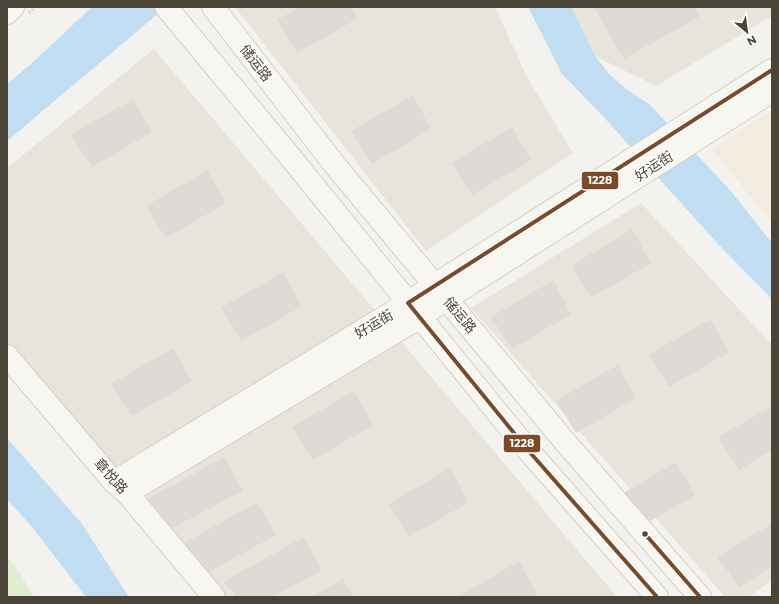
<svg xmlns="http://www.w3.org/2000/svg" width="779" height="604" font-family="Montserrat,'Noto Sans SC',sans-serif">
<rect width="100%" height="100%" fill="#f4f2ee"/>
<g fill="#e7e4dc">
<path d="M235 7H495L527 77 573 153 426 251Z"/>
<path d="M568 7H772V16L656 86 595 56Z"/>
<path d="M154 49 617 597H201L7 373V168Z"/>
<path d="M641 203 772 345V581L748 597H725L471 308Z"/>
</g>
<path fill="#f3ebdf" d="M772 110V223L712 149Z"/>
<path fill="#e1eecf" d="M7 556 21 575 34 597H7Z"/>
<g fill="#c0ddf1">
<path d="M92 7H166L7 141V84L31 64Z"/>
<path d="M528 7H571L595 56 610 75 625 88 649 104 730 190 772 243V299L718 244 601 114 562 74Z"/>
<path d="M7 438 82 524 129 597H86L32 527 7 499Z"/>
</g>
<g fill="#dedbd6" stroke="#dcd9d4">
<path d="M302 7H351L357 18 298 52 278 20Z"/>
<path d="M595 7H693L699 16 624 58Z"/>
<path d="M413 96 430 129 372 163 352 131Z"/>
<path d="M133 100 151 132 92 166 72 135Z"/>
<path d="M512 128 530 160 472 194 452 163Z"/>
<path d="M207 171 225 203 166 237 147 206Z"/>
<path d="M632 230 650 263 591 297 572 266Z"/>
<path d="M283 273 301 306 242 340 222 308Z"/>
<path d="M553 281 570 314 512 348 492 317Z"/>
<path d="M710 320 728 352 669 386 650 355Z"/>
<path d="M173 349 191 381 132 415 112 384Z"/>
<path d="M617 366 635 398 576 432 557 401Z"/>
<path d="M354 392 372 425 313 459 293 427Z"/>
<path d="M772 407V449L739 469 719 437Z"/>
<path d="M224 458 242 490 170 529 145 501Z"/>
<path d="M676 463 694 495 636 529 616 498Z"/>
<path d="M450 469 468 502 409 536 390 504Z"/>
<path d="M257 503 275 535 203 574 178 547Z"/>
<path d="M772 524V566L739 586 718 557Z"/>
<path d="M303 538 321 570 271 597H238L224 582Z"/>
<path d="M519 562 536 594 532 597H459Z"/>
<path d="M343 580 353 597H312Z"/>
</g>
<g fill="none" stroke-linecap="round" stroke-linejoin="round">
<defs>
<g id="secondary">
<path d="M166 7 292 159 527 449 657 597"/>
<path d="M213 7 334 164 566 443 700 597"/>
<path d="M7 13 13 7"/>
<path d="M7 356 114 482 127 493 214 597"/>
<path d="M114 482 408 303 435 285 689 123 772 70"/>
<path d="M127 493 420 317 446 299 772 91"/>
</g>
</defs>
<use href="#secondary" stroke="#d3cfc5" stroke-width="24"/>
<path stroke="#d3d2cc" stroke-width="2.5" stroke-dasharray="2 2" stroke-linecap="butt" d="M29 13 36 7"/>
<use href="#secondary" stroke="#f7f6f1" stroke-width="22"/>
<defs>
<g id="bus-1">
<path d="M645 534 700 597"/>
<path d="M657 597 527 449 408 303 772 70"/>
</g>
</defs>
<use href="#bus-1" stroke="#fff" stroke-width="7"/>
<use href="#bus-1" stroke="#7a4b2a" stroke-width="4"/>
</g>
<circle fill="#4b4439" stroke="#fff" stroke-width="1.5" cx="645" cy="534" r="3.5"/>
<g text-anchor="middle" dominant-baseline="central" stroke-width="3" stroke-linejoin="round" paint-order="stroke">
<g font-size="14" fill="#4b4439" stroke="#fff">
<text transform="translate(256 63) rotate(52)">储运路</text>
<text transform="translate(654 166) rotate(-33)">好运街</text>
<text transform="translate(460 315) rotate(50)">储运路</text>
<text transform="translate(374 324) rotate(-31)">好运街</text>
<text transform="translate(111 476) rotate(48)">章悦路</text>
</g>
</g>
<g stroke="#fff" stroke-width="1.5">
<rect x="581" y="171" width="38" height="19" rx="4" fill="#7a4b2a"/>
<rect x="503" y="434" width="38" height="19" rx="4" fill="#7a4b2a"/>
</g>
<g font-size="11" text-anchor="middle" font-weight="bold" fill="#fff">
<text x="600" y="184">1228</text>
<text x="522" y="447">1228</text>
</g>
<rect width="779" height="604" fill="none" stroke="#4b4439" stroke-width="16"/>
<g transform="translate(747 32) rotate(151)" stroke="#ffffff" stroke-width="3" paint-order="stroke">
<path d="M0-3L7 15L0 10L-7 15Z" fill="#4b4439"/>
<text y="-6" font-size="11" font-weight="bold" text-anchor="middle" fill="#4b4439">N</text>
</g>
</svg>
